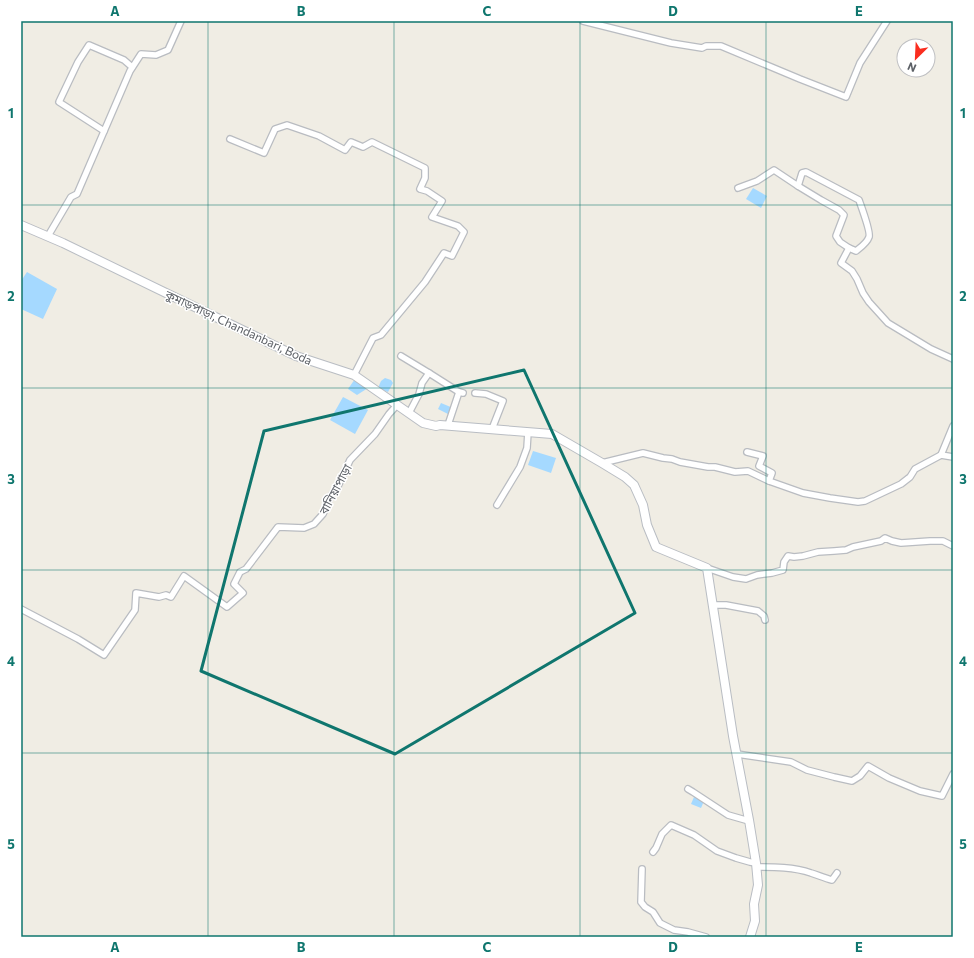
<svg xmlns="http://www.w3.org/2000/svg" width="974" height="958" font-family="Commissioner,'Noto Sans Bengali',sans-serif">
<rect width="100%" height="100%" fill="#f0ede4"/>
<g fill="#a5d9ff">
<path d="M753 188 767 196 761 208 746 199Z"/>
<path d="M27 272 57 289 43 319 21 309V281Z"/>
<path d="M385 378 391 380 393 383 388 392 378 388 381 381Z"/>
<path d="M355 379 368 388 357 395 348 389Z"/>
<path d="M343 397 368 410 355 434 330 420Z"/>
<path d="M441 403 453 408 450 415 438 409Z"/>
<path d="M533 451 556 458 551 473 528 465Z"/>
<path d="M694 797 704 801 701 808 691 804Z"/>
</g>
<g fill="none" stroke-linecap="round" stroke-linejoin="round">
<defs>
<g id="street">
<path d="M583 21 671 43 702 48 706 46H721L800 79 846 97 860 63 887 21"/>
<path d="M104 131 59 102 78 62 89 45 124 60 132 67"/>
<path d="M230 139 264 153 275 129 287 125 319 136 345 150 351 142 363 147 372 142 425 168V178L420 189 427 191 442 201 432 217 458 226 464 232 452 256 444 253 425 282 381 335 373 338 354 375"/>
<path d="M798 186 821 200 839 210 844 215 836 236 840 242 849 248"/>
<path d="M738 188 757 181 774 170 798 186 802 173 806 172 859 200C861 206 871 232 869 237 867 243 861 247 856 251L849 248 841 263 852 271 857 279 863 293 869 302 888 323 931 349 953 359"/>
<path d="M48 236 71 197 77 194 130 71 141 54 156 55 168 50 181 21"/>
<path d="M401 356 429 373"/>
<path d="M475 393 486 394 503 401 492 429"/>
<path d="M409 413 419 394 422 383 429 373 459 392 463 393"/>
<path d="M448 425 459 392"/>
<path d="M747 452 763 456 759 466 772 473 769 481"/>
<path d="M941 455 953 426"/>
<path d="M602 463 643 453 663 458 672 459 680 462 708 467H715L735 472 748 471 769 481 803 493 830 498 858 502 865 501 901 484 910 477 915 469 941 455 953 457"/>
<path d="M497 505 520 467 527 448 528 432"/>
<path d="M707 568 733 577 746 579 757 575 772 573 783 570 784 562 788 556 794 557 803 556 818 552 834 551 846 550 853 547 881 541 885 538 892 541 901 543 930 541H943L953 546"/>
<path d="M713 605H726L758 611 764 616 765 620"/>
<path d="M21 609 78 639 104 655 135 610 136 593 159 597 166 595 171 597 184 576 227 607 243 593 234 584 240 572 246 569 278 527 304 528 314 524 323 514 330 497 338 486 350 460 375 434 389 414 397 405"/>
<path d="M737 754 791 762 807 770 834 777 852 781 860 776 868 766 889 778 920 791 942 796 953 774"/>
<path d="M688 789 693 792 728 815 749 821"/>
<path d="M653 852 656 848 662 834 671 825 694 835 717 851 736 858 750 862 756 863"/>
<path d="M756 867C774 867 794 867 811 873 818 875 824 878 832 880L837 873"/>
<path d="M642 869 641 902 645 907 653 912 660 923 674 930 688 932 706 937"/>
</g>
<path id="secondary" d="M21 225 63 243 296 356 354 375 423 423 436 426 440 425 552 434 602 463 625 477 634 485 643 505 647 525 656 547 707 568 733 736 749 820 756 863 758 885 754 904 755 921 750 937"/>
</defs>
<use href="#street" stroke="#b9bcc1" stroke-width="8"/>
<use href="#secondary" stroke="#b9bdc3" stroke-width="10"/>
<use href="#street" stroke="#fff" stroke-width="5.5"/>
<use href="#secondary" stroke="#fff" stroke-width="8"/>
</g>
<path fill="none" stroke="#0f766e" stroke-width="3" stroke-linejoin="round" d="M524 370 635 613 395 754 201 671 264 431Z"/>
<path fill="none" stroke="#0f766e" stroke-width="1" stroke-opacity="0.55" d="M208 21V937M394 21V937M580 21V937M766 21V937M21 205H953M21 388H953M21 570H953M21 753H953"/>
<g text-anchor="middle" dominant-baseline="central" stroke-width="3" stroke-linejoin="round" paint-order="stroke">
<g font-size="12" fill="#5c6066" stroke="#fff">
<text transform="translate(239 327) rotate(25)">কুমাড়পাড়া, Chandanbari, Boda</text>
<text transform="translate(335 489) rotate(-62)">বানিয়াপাড়া</text>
</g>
</g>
<rect width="974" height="958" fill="none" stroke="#ffffff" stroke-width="44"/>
<g transform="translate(916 58) rotate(204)"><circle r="19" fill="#ffffff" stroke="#bebfc2"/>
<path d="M0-3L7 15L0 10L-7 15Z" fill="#fa2d1f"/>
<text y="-6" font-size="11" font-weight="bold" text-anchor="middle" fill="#5c6066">N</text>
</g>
<rect x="22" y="22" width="930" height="914" fill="none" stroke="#0f766e" stroke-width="1.5"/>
<g font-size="13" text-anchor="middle" font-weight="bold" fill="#0f766e">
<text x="115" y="16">A</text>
<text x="301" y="16">B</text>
<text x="487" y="16">C</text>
<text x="673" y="16">D</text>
<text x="859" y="16">E</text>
<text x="11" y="118">1</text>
<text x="963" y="118">1</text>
<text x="11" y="301">2</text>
<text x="963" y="301">2</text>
<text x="11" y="484">3</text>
<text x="963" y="484">3</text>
<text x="11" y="666">4</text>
<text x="963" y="666">4</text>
<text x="11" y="849">5</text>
<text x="963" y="849">5</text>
<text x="115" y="952">A</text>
<text x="301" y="952">B</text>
<text x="487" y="952">C</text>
<text x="673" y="952">D</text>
<text x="859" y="952">E</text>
</g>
</svg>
